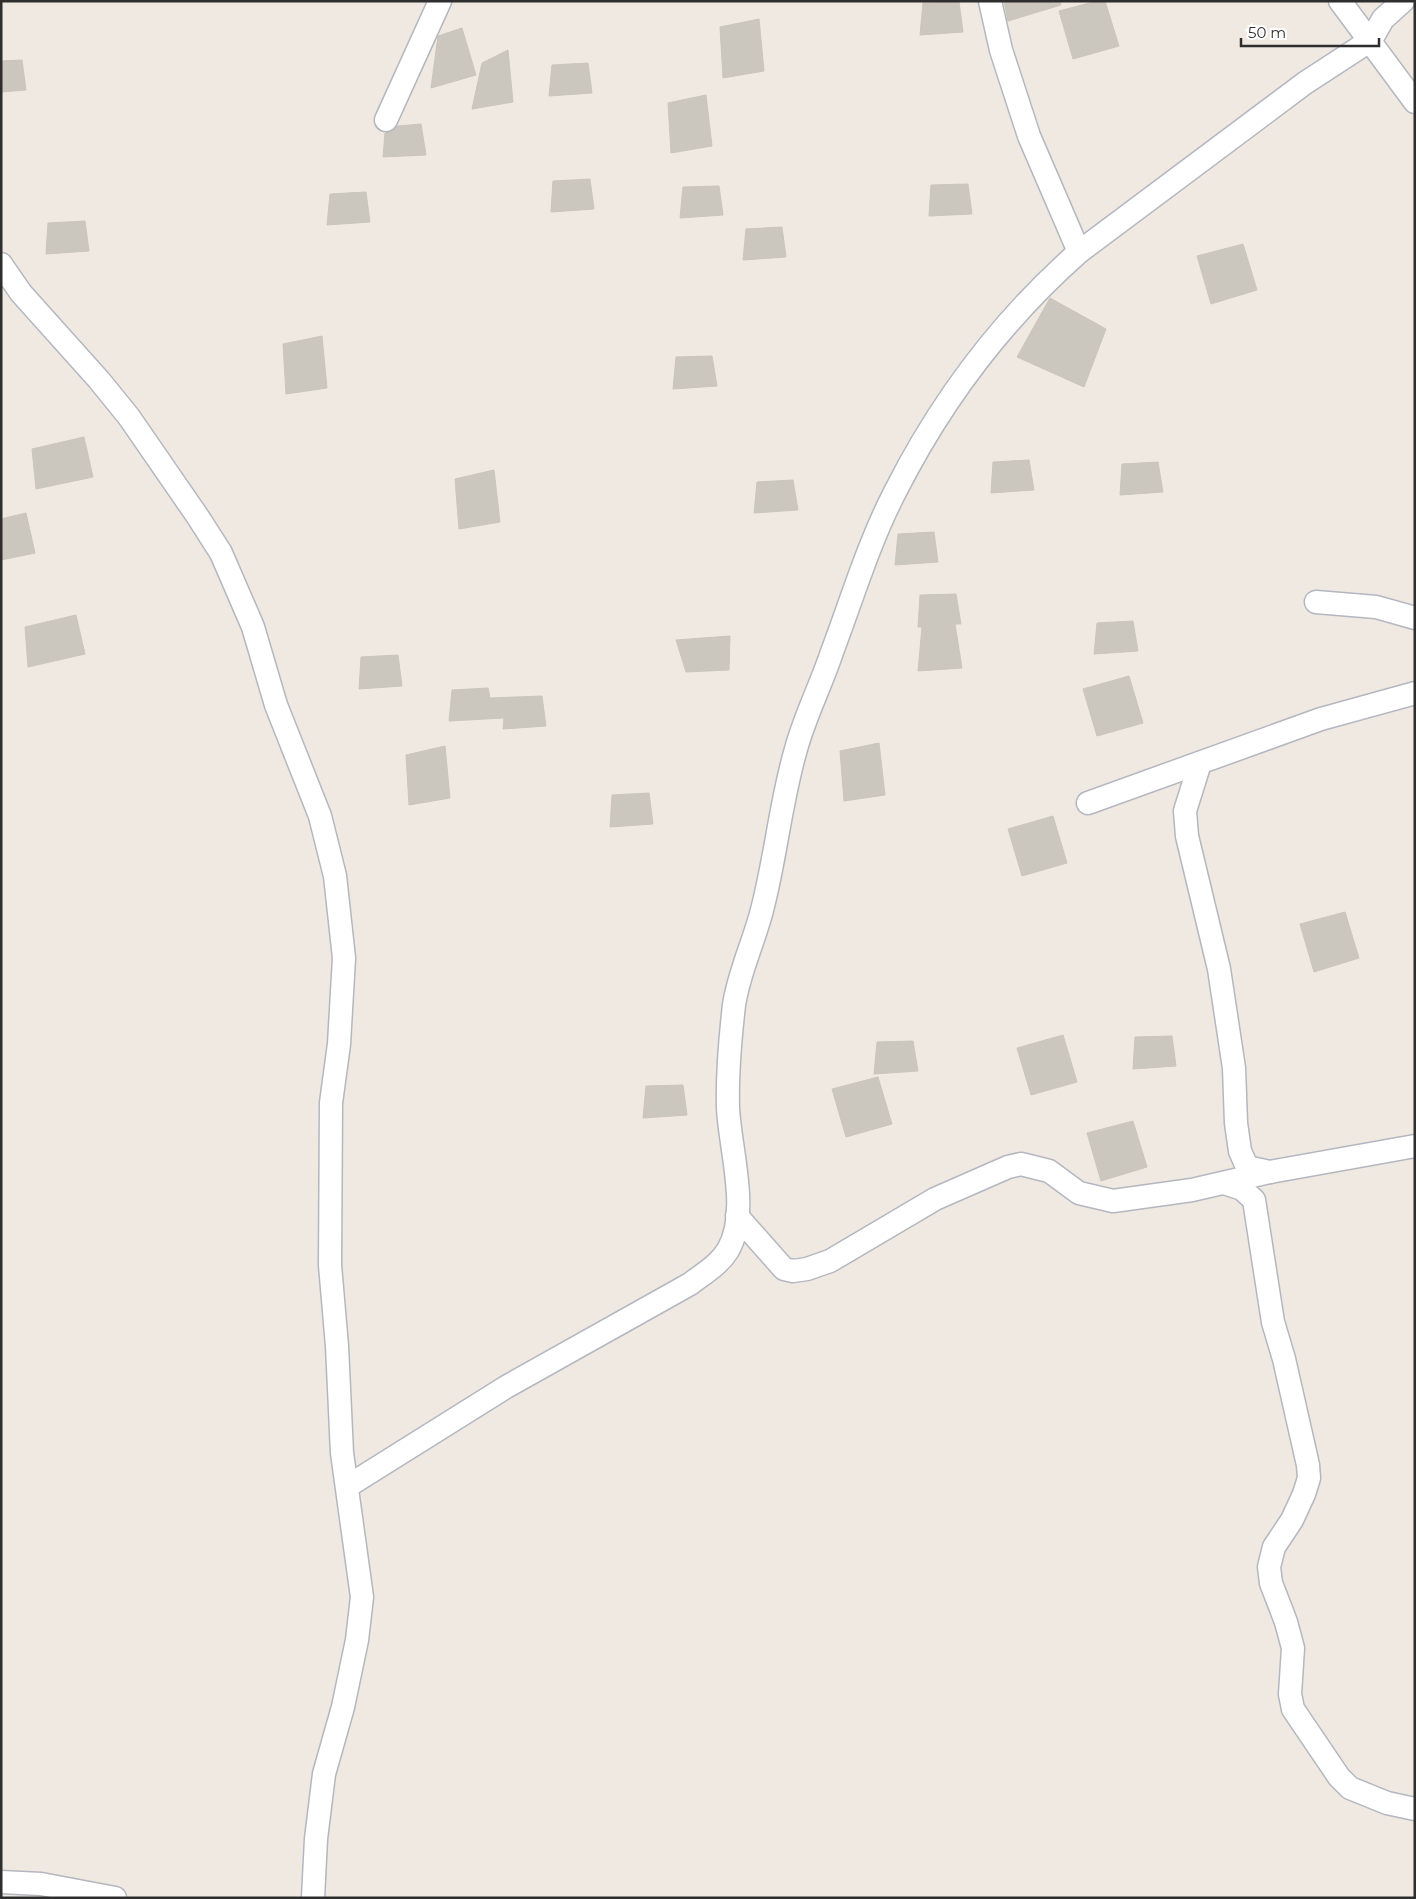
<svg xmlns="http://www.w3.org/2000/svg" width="1416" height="1899" font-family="Montserrat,sans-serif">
<rect width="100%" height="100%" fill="#efe9e1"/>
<g fill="#cbc7bf" stroke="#cbc5ba">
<path d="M1004 1H1060L1061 5 1008 21Z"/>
<path d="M1097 1H1105L1119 46 1073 59 1059 11Z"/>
<path d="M959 2 963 32 920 35 923 3Z"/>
<path d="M759 19 764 71 723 78 720 27Z"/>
<path d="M462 28 476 75 431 88 438 36Z"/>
<path d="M508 50 513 102 472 109 482 63Z"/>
<path d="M22 60 26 90 1 92V61Z"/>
<path d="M588 63 592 93 549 96 552 65Z"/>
<path d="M706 95 712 146 671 153 668 103Z"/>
<path d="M421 124 426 155 383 157 385 133 393 131 398 126Z"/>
<path d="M590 179 594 209 551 212 553 181Z"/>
<path d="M968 184 972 214 929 216 931 185Z"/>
<path d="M719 186 723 215 680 218 683 187Z"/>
<path d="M366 192 370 222 327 225 330 194Z"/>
<path d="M85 221 89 251 46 254 48 223Z"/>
<path d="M782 227 786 257 743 260 746 229Z"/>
<path d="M1243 244 1257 290 1211 304 1197 256Z"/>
<path d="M1050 298 1106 329 1084 387 1017 357Z"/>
<path d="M322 336 327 388 286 394 283 344Z"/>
<path d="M712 356 717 386 673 389 676 357Z"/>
<path d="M84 437 93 477 36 489 32 449Z"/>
<path d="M1029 460 1034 490 991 493 993 462Z"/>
<path d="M1158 462 1163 492 1120 495 1122 464Z"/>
<path d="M494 470 500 522 459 529 455 479Z"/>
<path d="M793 480 798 510 754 513 757 482Z"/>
<path d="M26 513 35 553 1 560V519Z"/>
<path d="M934 532 938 562 895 565 898 534Z"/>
<path d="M956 594 961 624H955L962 668 918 671 922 627H918L920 595Z"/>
<path d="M76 615 85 654 28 667 25 627Z"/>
<path d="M1133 621 1138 651 1094 654 1097 623Z"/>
<path d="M730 636 729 670 686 672 676 640Z"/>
<path d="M398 655 402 686 359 689 361 657Z"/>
<path d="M1129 676 1143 723 1097 736 1083 689Z"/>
<path d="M488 688 490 698 542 696 546 726 503 729 504 718 449 721 452 690Z"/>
<path d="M879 743 885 795 844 801 840 751Z"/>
<path d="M445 746 450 798 409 805 406 755Z"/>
<path d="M649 793 653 824 610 827 612 795Z"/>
<path d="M1053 816 1067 863 1022 876 1008 829Z"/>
<path d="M1345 912 1359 958 1314 972 1300 924Z"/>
<path d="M1063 1035 1077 1082 1031 1095 1017 1048Z"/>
<path d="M1172 1036 1176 1066 1133 1069 1135 1037Z"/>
<path d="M913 1041 918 1071 874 1074 877 1042Z"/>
<path d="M878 1077 892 1124 846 1137 832 1089Z"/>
<path d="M683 1085 687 1115 643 1118 646 1086Z"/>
<path d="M1133 1121 1147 1167 1101 1181 1087 1133Z"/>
</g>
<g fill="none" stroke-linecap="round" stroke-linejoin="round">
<defs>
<g id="minor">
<path d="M990 1 1001 50 1029 136 1079 252"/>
<path d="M1340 1 1415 102"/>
<path d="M386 120 440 1"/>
<path d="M1 264 21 293 99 380 129 417 198 517 221 553 253 627 276 705 320 816 335 876 344 958 339 1044 331 1103 330 1265 337 1346 342 1453 362 1597 357 1640 343 1707 324 1774 316 1839 313 1898"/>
<path d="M1316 602 1376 607 1415 618"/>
<path d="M1200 763 1185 811 1187 836 1219 969 1234 1068 1236 1123 1240 1151 1247 1167 1270 1172 1415 1146"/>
<path d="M1088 803 1321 719 1415 693"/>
<path d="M1224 1183 1242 1189 1254 1200 1273 1322 1284 1359 1308 1465 1309 1478 1304 1494 1292 1520 1274 1547 1269 1567 1271 1583 1286 1622 1293 1648 1290 1694 1293 1709 1339 1777 1350 1788 1387 1803 1415 1809"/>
<path d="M737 1216 784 1269 793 1271 807 1269 830 1261 935 1199 1008 1167 1021 1164 1049 1171 1079 1193 1113 1201 1192 1190 1270 1172"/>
<path d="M348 1486 506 1387 690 1284C703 1274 719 1265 728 1250 750 1212 730 1150 728 1108 727 1074 730 1040 734 1005 739 971 755 940 763 906 776 855 781 800 796 749 805 716 821 685 832 652 852 599 869 542 895 492 941 401 1003 319 1079 252L1305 83 1371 40 1383 19 1403 1"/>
<path d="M1 1882 41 1884 115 1898"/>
</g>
</defs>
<use href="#minor" stroke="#b4b7c1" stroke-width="25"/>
<use href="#minor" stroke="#fff" stroke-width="22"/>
</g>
<rect width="1416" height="1899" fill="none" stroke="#2e2e2e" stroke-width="5"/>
<path d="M1241 38v8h138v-8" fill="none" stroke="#2e2e2e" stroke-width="2.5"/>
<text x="1248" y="38" font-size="15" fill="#2e2e2e" stroke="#ffffff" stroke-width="4" paint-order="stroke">50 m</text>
</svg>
